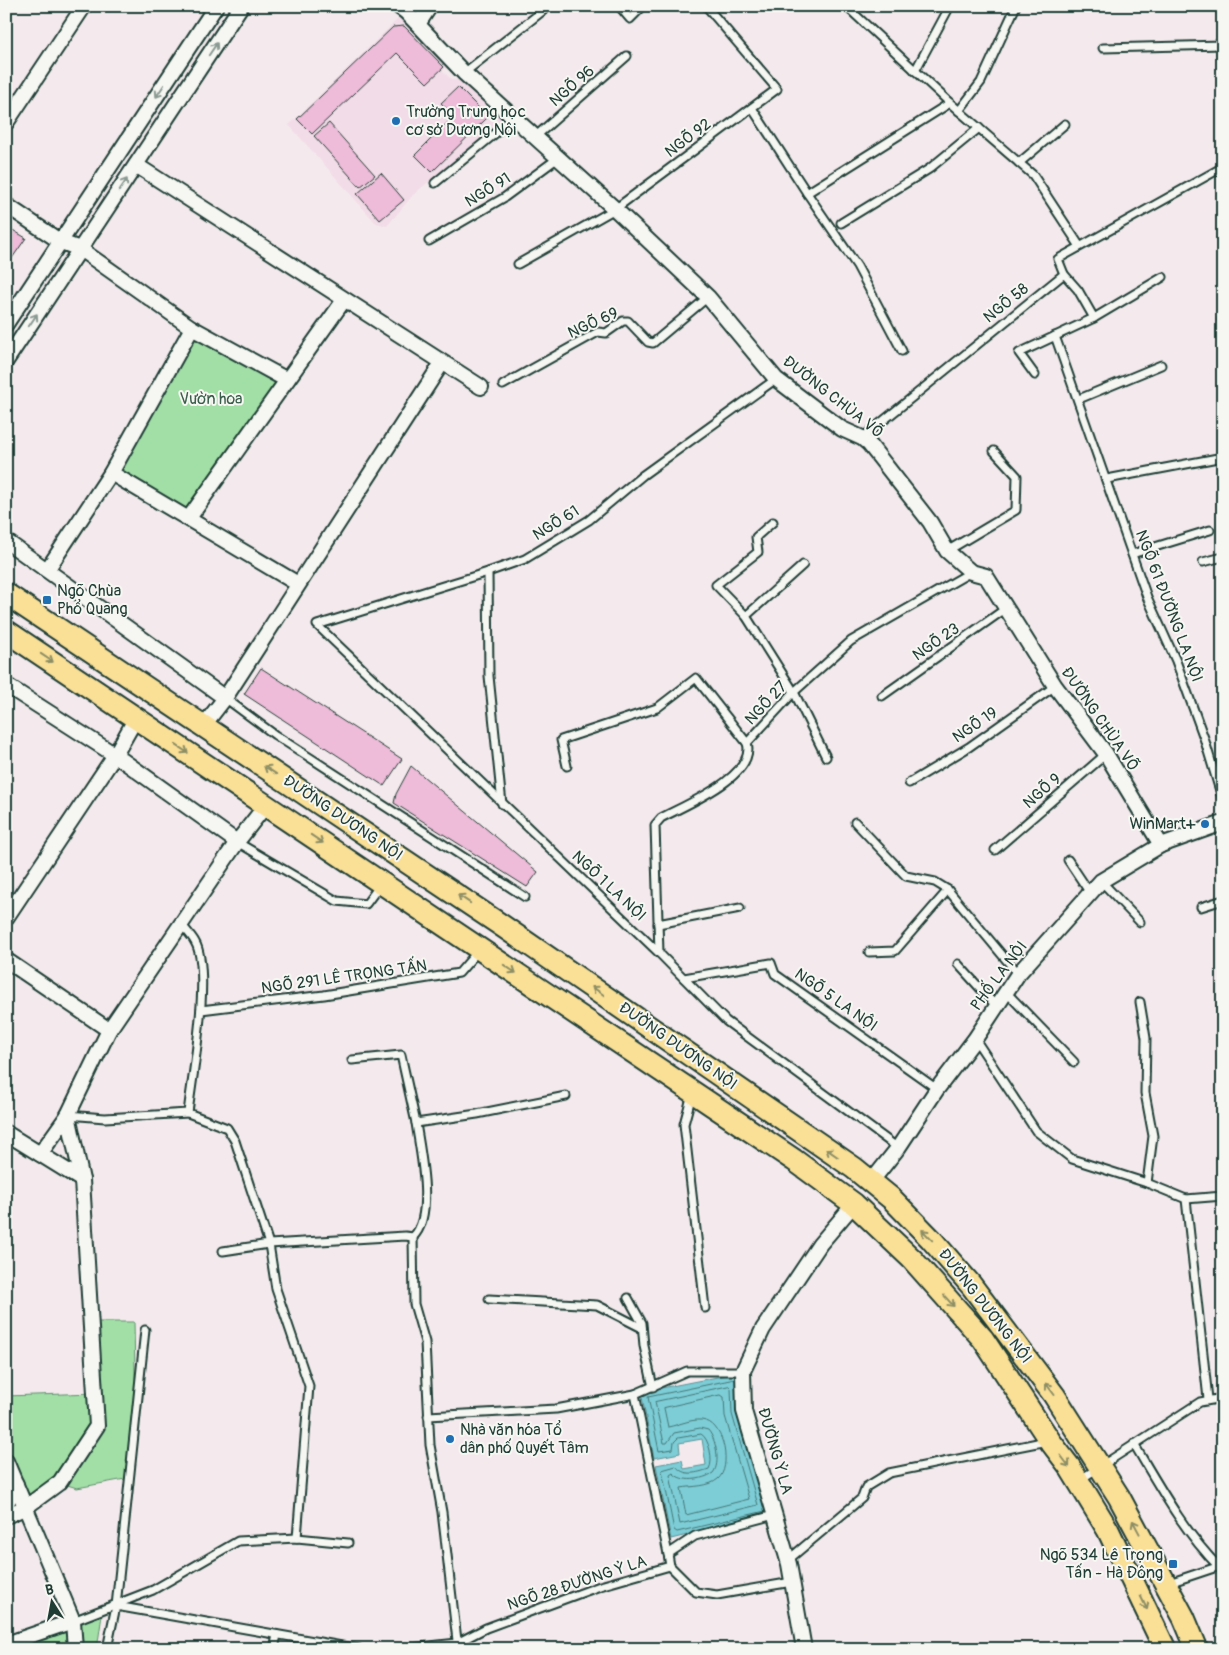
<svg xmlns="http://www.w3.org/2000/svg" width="1229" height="1655" font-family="Pangolin,sans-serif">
<rect width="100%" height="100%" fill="#f4eaed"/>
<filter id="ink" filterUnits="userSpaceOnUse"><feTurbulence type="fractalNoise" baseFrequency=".02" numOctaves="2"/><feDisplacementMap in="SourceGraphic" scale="10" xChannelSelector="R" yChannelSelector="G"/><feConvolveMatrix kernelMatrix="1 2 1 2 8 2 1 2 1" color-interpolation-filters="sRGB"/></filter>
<g filter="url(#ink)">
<path fill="#f2dce7" d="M399 18 446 67 443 71 452 80H460L504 118 413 195 387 226 376 223 289 125Z"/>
<g fill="#a2dfa6" stroke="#608e6d">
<path d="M193 331 284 381 189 515 114 472Z"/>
<path d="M92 1322H134L136 1428 125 1479 77 1488 61 1483 98 1426Z"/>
<path d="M94 1393 96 1425 59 1481 27 1506 6 1459V1396Z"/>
<path d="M102 1615 97 1649H77V1624Z"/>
<path d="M71 1623 73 1649H34L31 1639Z"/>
</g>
<path fill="#7dcdd7" stroke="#579396" d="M743 1372 773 1514 671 1539 656 1465 682 1460 684 1469 706 1465 702 1439 679 1443 680 1453 654 1458 641 1392Z"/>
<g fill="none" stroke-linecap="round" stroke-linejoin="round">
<g stroke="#457775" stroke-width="1">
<path d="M735 1379 648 1397 659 1451 673 1449 674 1442 678 1438 701 1434C709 1438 714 1461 709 1469 697 1473 684 1477 676 1466L662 1470 674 1530 677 1532 765 1511"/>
<path d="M729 1386 731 1388 732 1414 758 1505 680 1524 670 1475 673 1473C682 1483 702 1480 713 1473 721 1463 716 1439 708 1430L700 1428 674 1433 667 1443H664L655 1402Z"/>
<path d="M721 1395 724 1397 725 1416 749 1499 686 1515 681 1488C692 1486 709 1487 718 1479 732 1467 724 1426 706 1421 695 1417 679 1425 668 1427L664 1408Z"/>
</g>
</g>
<g fill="#eebbd8" stroke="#1f3d34">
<path d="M404 26 444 67 427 83 397 53 312 134 297 119 393 27Z"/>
<path d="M458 87 488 117 432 172 415 155 454 116 441 103Z"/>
<path d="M329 123 375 175 360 187 314 136Z"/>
<path d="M381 173 404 200 380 220 357 194Z"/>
<path d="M6 226 26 238 6 267Z"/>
<path d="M261 668 402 759 384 786 244 694Z"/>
<path d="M411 766 538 872 527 887 394 803 396 794Z"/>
</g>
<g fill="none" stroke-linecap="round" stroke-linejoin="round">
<defs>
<g id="lane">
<path d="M619 6 630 19 643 6"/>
<path d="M846 6 950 103 1033 175 1079 245"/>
<path d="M1103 48 1223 45"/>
<path d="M915 71 950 6"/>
<path d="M464 73 549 6"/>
<path d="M752 108 807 193 950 103"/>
<path d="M959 111 981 82 1016 6"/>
<path d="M535 137 627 56"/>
<path d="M1019 163 1065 124"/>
<path d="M435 183 514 118"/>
<path d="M807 193 857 266 902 351"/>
<path d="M841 223 929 169 979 128"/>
<path d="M429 241 505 197 558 158"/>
<path d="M518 264 615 209 777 89 706 6"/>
<path d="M1064 274 1058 259 1223 167"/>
<path d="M1222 320H1223"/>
<path d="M1055 336 1147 597 1176 661 1204 738 1223 801"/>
<path d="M1035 375 1019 353 1094 318"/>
<path d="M776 379 643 475 589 520 525 559 488 572 317 625 659 953 726 1021 898 1148"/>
<path d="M503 385 598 332 606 333 623 321H628L648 342 653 343 708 297"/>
<path d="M1079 399 1161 365"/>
<path d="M862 438 1064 274 1078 290 1094 318 1163 277"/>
<path d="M1107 479 1223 457"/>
<path d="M773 522 756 537 758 552 716 585 746 616 794 692 826 757"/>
<path d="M947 551 1016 510 1017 476 994 451"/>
<path d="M1132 554 1210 530"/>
<path d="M1203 562 1223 557"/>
<path d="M488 572 489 676 502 804"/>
<path d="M746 616 803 565"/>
<path d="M882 696 1005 609"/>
<path d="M225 698 275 735 525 897"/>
<path d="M567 766 561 740 657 708 696 678 747 743 794 692 851 641 971 572"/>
<path d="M909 783 969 747 1055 686"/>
<path d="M855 822 906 876 935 882 948 890"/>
<path d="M237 842 337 901 366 904 380 885"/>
<path d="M995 850 1106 754"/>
<path d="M1068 860 1090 893"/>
<path d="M1101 881 1140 922"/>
<path d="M1201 907 1223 900"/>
<path d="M658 924 740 908"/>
<path d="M869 952 895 951 948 890 1018 974"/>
<path d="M659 953 655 825 661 818C685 805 757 776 747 743"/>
<path d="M958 964 997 1007"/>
<path d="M684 978 771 963 775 974 937 1089"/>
<path d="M1007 993 1074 1062"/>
<path d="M1140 1002 1146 1038 1145 1093 1153 1136 1147 1183"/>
<path d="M201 1010 324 995 459 973 478 951"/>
<path d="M975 1039 1036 1131 1072 1159 1147 1183 1186 1199 1223 1196"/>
<path d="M352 1060 401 1055 416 1123 477 1114 566 1096"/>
<path d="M692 1094 684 1124 705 1308"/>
<path d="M188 1113 227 1128 235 1141 269 1244 276 1289 309 1386 297 1538"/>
<path d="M68 1115 105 1118 188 1113C192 1077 212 971 195 942 192 936 186 930 181 924"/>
<path d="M1186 1199 1208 1399"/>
<path d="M413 1237 414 1304 425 1342 430 1445 442 1512 458 1649"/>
<path d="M413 1237C435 1216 420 1151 416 1123"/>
<path d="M223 1251 269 1244 405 1236 413 1237"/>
<path d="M628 1298 642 1323 644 1346 653 1387"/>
<path d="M489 1299 597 1305 642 1328"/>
<path d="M635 1394 668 1554"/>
<path d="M428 1416 556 1409 635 1394 687 1371H743"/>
<path d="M1134 1444C1159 1486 1184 1532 1219 1567"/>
<path d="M1081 1479 1200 1402 1223 1398"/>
<path d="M788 1560 862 1498 866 1487 889 1473 1047 1441"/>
<path d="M670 1566 696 1592 717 1595 792 1582"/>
<path d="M670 1566 668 1554 695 1536 774 1515"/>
<path d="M1169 1583 1223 1565"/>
<path d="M116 1606 359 1649"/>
<path d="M73 1621 153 1590 238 1541 297 1538 348 1543"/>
<path d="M107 1649 116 1606 145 1330"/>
<path d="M274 1649 277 1635"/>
<path d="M402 1649 457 1643 486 1628 600 1586 670 1566"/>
</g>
<g id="street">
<path d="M398 6 406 12 464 73 615 209 708 297 776 379 842 429 862 438 869 444 930 522 947 551 971 572 986 576 1055 686 1106 754 1161 845"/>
<path d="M418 24 430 6"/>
<path d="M6 123 84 6"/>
<path d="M136 165 481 387"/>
<path d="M6 205 61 242 80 249 192 328 111 473 47 570"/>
<path d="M6 324 216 6"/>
<path d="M192 328 287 380"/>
<path d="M6 361 241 6"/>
<path d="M111 473 298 584"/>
<path d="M189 518 344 300"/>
<path d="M6 541 225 698"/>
<path d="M6 685 115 755 237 842"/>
<path d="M204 725 225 698 442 363"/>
<path d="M6 918 115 755 136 718"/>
<path d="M6 960 109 1030"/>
<path d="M6 1133 82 1180"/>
<path d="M40 1154 68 1115"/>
<path d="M871 1182 898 1148 937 1089 975 1039 1018 974 1101 881 1161 845 1223 823"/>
<path d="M6 1461 73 1621 6 1644"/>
<path d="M6 1505 16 1484"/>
<path d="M6 1516 26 1507 60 1482 97 1426 82 1180 68 1115 109 1030 237 842 266 805"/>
<path d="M73 1621 75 1649"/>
<path d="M804 1649 789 1564 744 1411 743 1371 763 1329 820 1244 854 1204"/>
</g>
<g id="primary">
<path d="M6 594 501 925 854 1168 892 1199 931 1239 971 1285 1054 1395 1119 1497 1184 1618 1197 1649"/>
<path d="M6 631 794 1160 854 1204 874 1223 912 1259 983 1339 1050 1441 1069 1466 1108 1530 1165 1649"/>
</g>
</defs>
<use href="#lane" stroke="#1f3d34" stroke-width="11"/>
<use href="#street" stroke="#1f3d34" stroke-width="18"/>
<use href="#primary" stroke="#1f3d34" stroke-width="25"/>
<use href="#lane" stroke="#f6f6f2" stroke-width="7"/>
<use href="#street" stroke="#f6f6f2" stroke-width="14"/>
<use href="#primary" stroke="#fadf96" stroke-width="21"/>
</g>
<defs><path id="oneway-shaft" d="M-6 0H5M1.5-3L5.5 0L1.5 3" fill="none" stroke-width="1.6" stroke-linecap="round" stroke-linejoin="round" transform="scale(1.25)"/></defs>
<g stroke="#8a9a93">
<use href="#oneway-shaft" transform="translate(213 49) rotate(-56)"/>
<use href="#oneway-shaft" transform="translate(160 91) rotate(123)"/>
<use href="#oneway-shaft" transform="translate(123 185) rotate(-56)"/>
<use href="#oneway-shaft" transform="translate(33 320) rotate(-56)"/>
</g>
<g stroke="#8c8e65">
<use href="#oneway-shaft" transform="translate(47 658) rotate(34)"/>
<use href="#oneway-shaft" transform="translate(182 749) rotate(34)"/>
<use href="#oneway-shaft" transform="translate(270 770) rotate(-146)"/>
<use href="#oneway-shaft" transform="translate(317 839) rotate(34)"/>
<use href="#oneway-shaft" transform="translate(464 899) rotate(-146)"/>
<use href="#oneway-shaft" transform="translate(510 969) rotate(34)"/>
<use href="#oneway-shaft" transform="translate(598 991) rotate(-145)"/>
<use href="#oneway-shaft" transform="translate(832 1153) rotate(-145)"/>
<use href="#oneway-shaft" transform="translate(927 1235) rotate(-134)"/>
<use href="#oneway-shaft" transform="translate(949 1301) rotate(48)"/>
<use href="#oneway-shaft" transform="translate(1050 1389) rotate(-127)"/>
<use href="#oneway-shaft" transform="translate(1065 1461) rotate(53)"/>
<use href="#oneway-shaft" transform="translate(1136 1527) rotate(-118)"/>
<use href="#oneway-shaft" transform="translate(1144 1603) rotate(64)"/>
</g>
</g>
<g fill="#1f6fb2" stroke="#f6f6f2" stroke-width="2">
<circle cx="396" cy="121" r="5"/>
<rect x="42" y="595" width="10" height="10" rx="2.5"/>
<circle cx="1205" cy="824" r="5"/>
<circle cx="450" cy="1439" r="5"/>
<rect x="1168" y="1559" width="10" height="10" rx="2.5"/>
</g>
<g text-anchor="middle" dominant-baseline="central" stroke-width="4" stroke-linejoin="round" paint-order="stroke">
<g font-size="16" fill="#1f3d34" stroke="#f6f6f2">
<text transform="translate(572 86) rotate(-41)">NGÕ 96</text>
<text transform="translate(688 138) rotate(-37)">NGÕ 92</text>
<text transform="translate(488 190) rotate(-32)">NGÕ 91</text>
<text transform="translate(1006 303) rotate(-39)">NGÕ 58</text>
<text transform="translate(593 323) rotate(-24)">NGÕ 69</text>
<text transform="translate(833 397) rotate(38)">ĐƯỜNG CHÙA VÕ</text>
<text transform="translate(556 523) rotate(-32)">NGÕ 61</text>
<text transform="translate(1169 606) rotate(69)">NGÕ 61 ĐƯỜNG LA NỘI</text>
<text transform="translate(936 642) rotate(-35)">NGÕ 23</text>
<text transform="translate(766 703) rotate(-47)">NGÕ 27</text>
<text transform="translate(1100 719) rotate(55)">ĐƯỜNG CHÙA VÕ</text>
<text transform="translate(975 725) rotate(-34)">NGÕ 19</text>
<text transform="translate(1042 791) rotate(-41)">NGÕ 9</text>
<text transform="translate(343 818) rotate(34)">ĐƯỜNG DƯƠNG NỘI</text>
<text transform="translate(609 886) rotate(43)">NGÕ 1 LA NỘI</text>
<text transform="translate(999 976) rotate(-53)">PHỐ LA NỘI</text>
<text transform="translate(344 977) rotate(-8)">NGÕ 291 LÊ TRỌNG TẤN</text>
<text transform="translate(836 1000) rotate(35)">NGÕ 5 LA NỘI</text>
<text transform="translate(678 1046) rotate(35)">ĐƯỜNG DƯƠNG NỘI</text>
<text transform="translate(985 1306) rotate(52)">ĐƯỜNG DƯƠNG NỘI</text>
<text transform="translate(775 1451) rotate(74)">ĐƯỜNG Ỷ LA</text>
<text transform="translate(577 1583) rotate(-18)">NGÕ 28 ĐƯỜNG Ỷ LA</text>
</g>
<g font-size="16" fill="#1f3d34" stroke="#f6f6f2" text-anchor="start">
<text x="406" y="112">Trường Trung học<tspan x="406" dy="18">cơ sở Dương Nội</tspan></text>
<text x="57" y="591">Ngõ Chùa<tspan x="57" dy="18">Phổ Quang</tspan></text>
<text x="1195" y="824" text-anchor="end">WinMart+</text>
<text x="460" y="1430">Nhà văn hóa Tổ<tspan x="460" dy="18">dân phố Quyết Tâm</tspan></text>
<text x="1163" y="1555" text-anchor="end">Ngõ 534 Lê Trọng<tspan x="1163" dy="18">Tấn - Hà Đông</tspan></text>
</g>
<g font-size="16" fill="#395d4b" stroke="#f6f6f2">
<text x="211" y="399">Vườn hoa</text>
</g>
</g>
<rect width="1229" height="1655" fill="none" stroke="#f6f6f2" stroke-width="25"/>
<rect x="12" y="12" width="1204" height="1630" fill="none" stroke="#1f3d34" stroke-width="2" filter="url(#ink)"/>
<g transform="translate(52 1602) rotate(349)" stroke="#f6f6f2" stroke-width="4" paint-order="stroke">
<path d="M0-4L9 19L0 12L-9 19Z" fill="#1f3d34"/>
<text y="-8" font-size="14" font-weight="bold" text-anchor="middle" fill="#1f3d34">B</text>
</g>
</svg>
